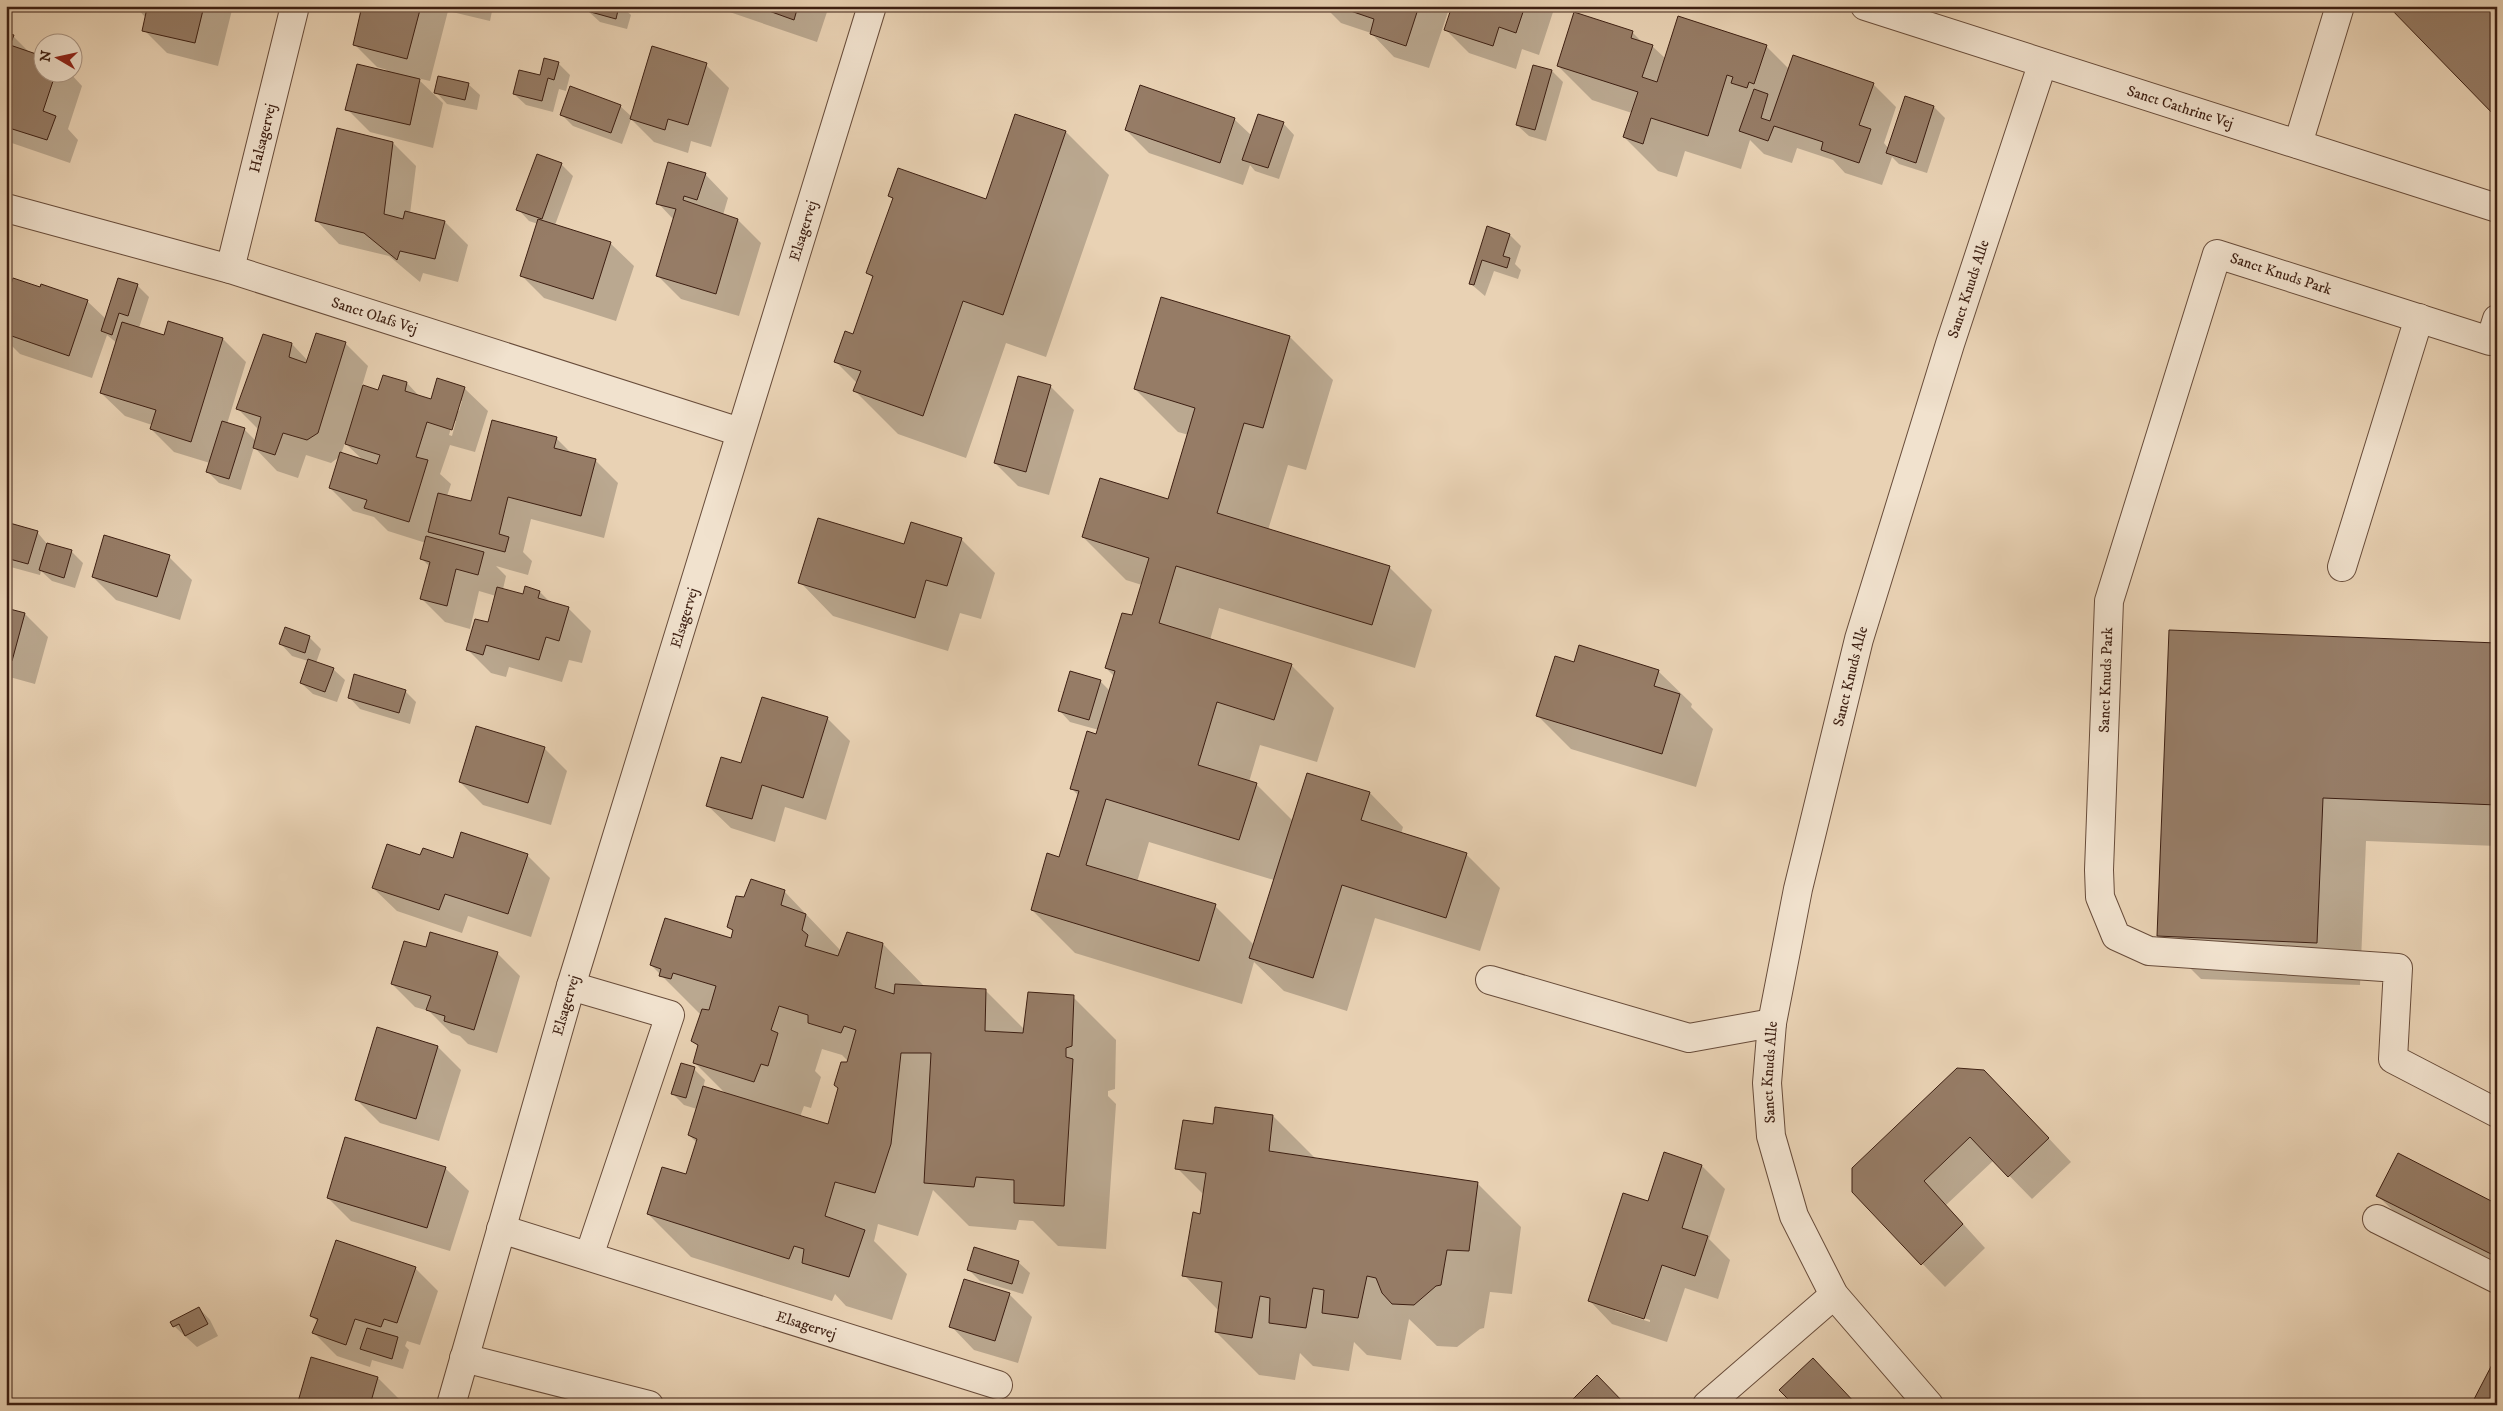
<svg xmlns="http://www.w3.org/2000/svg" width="2503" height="1411" font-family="'IM FELL DW Pica',serif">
<rect width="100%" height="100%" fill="#e9d2b4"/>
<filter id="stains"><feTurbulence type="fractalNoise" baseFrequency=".004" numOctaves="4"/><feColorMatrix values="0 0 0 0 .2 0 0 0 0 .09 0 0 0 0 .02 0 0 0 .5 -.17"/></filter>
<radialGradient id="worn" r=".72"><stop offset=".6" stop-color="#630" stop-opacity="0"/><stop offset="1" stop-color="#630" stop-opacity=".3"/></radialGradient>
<g fill="#0003" fill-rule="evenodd">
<path d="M135 6H233L218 66 167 53 144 30 146 18Z"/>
<path d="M364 6H493L490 21 448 11 430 81 417 78 443 103 433 148 370 132 347 109 387 70 377 67 354 44Z"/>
<path d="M589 6H621L631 15 627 29 600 22 588 11Z"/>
<path d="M712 6H829L817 42Z"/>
<path d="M1324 6H1450L1429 68 1394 57 1371 33 1341 23Z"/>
<path d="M1453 6H1555L1539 55 1522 49 1516 69 1469 53 1446 30Z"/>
<path d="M1566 6H1576L1575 9Z"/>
<path d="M1632 32 1643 43 1652 46 1666 59 1766 46 1789 69 1873 84 1896 107 1884 143 1889 149 1906 98 1934 107 1945 118 1927 173 1899 164 1892 157 1882 185 1845 173 1833 160 1797 148 1792 163 1764 154 1750 140 1741 169 1685 151 1677 177 1658 171 1624 137 1632 113 1592 100 1558 66Z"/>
<path d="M6 34 13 36 30 53 42 57V72H69L82 86 68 129 78 140 70 163 6 141Z"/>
<path d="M558 63 570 75 566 91 559 89 553 112 526 105 514 94Z"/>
<path d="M706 65 729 88 711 147 691 141 688 153 654 142 631 119 622 144 573 126 561 114 620 106 632 117Z"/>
<path d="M1552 71 1563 82 1546 141 1529 136 1517 125Z"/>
<path d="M468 84 480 95 477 110 447 104 436 92Z"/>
<path d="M1016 115 1066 132 1109 175 1046 357 1006 343 966 458 898 434 855 391 857 383 835 361 854 336 873 278 868 273 894 200 889 196 987 200Z"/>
<path d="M1234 119 1252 136 1283 123 1294 135 1279 179 1255 171 1250 165 1243 185 1149 153 1126 130Z"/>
<path d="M393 143 416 166 410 214 445 222 468 245 458 282 423 273 420 282 389 256 339 244 316 220Z"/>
<path d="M561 164 573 176 555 225 610 243 634 266 616 321 544 298 521 275 538 224 529 221 518 209Z"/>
<path d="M705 174 728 198 723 215 738 220 761 243 739 316 681 299 658 276 674 220 658 203Z"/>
<path d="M1488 228 1510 235 1521 246 1515 264 1521 270 1518 279 1494 271 1485 296 1471 284Z"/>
<path d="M137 285 149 297 139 328 165 336 223 339 246 362 227 424 244 429 256 441 259 430 237 408 292 344 308 361 345 343 368 366 362 386 379 391 383 376 407 383 420 397 432 400 464 388 488 411 475 452 450 445 440 474 451 484 447 496 472 503 556 438 572 454 595 460 618 483 604 538 531 519 523 552 532 561 528 575 496 566 506 576 503 589 524 595 540 592 551 603 568 608 591 631 582 663 569 660 562 682 509 667 506 677 491 673 468 650 489 624 496 596 479 591 470 629 445 622 421 598 430 567 422 559 426 543 388 531 374 517 353 511 330 488 339 457 331 463 306 455 298 478 277 471 254 447 241 490 219 483 207 471 210 463 174 452 151 429 152 425 125 416 101 393 117 343 107 335 92 378 20 354 6 340V302L87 301 106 319ZM460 401H462L459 411 457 410ZM453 421H456L452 436 449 435ZM345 443 364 461 341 454Z"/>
<path d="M1162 298 1290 337 1333 380 1306 470 1288 465 1268 530 1389 567 1432 610 1415 668 1219 608 1210 640 1291 665 1334 708 1317 762 1260 745 1249 782 1256 784 1293 821 1307 774 1370 793 1403 827 1401 834 1466 854 1500 888 1480 951 1375 918 1347 1011 1284 991 1254 962 1242 1004 1075 953 1032 910 1060 858 1079 796 1071 788 1099 730 1070 722 1059 710 1100 681 1110 691 1115 677 1106 668 1133 617 1142 585 1126 580 1083 537 1169 500 1189 435 1178 432 1135 389ZM1149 842 1274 880 1254 945 1215 906 1137 882Z"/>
<path d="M1019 377 1051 387 1074 410 1049 495 1018 486 995 463Z"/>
<path d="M6 524 37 532 48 545 71 551 83 563 75 588 52 581 41 571 40 575 7 566Z"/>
<path d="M961 539 995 573 981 619 960 613 948 651 833 616 800 582 905 545Z"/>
<path d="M169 557 192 580 180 620 116 600 93 577Z"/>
<path d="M6 609 25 614 48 637 35 684 6 676Z"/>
<path d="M286 629 310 638 321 649 316 663 333 669 345 680 337 702 313 694 301 683 308 661 292 656 281 644Z"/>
<path d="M2497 645V846L2366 841 2360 985 2201 979 2158 936Z"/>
<path d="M1575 664 1658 671 1692 704 1691 707 1713 729 1696 787 1571 749 1537 715Z"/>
<path d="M405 691 416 702 410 724 360 709 349 697Z"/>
<path d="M827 718 850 741 826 820 785 807 775 842 731 828 707 805 742 765Z"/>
<path d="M544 748 567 771 551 825 483 805 460 782Z"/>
<path d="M527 855 550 878 531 937 468 916 462 933 397 911 373 888 421 856 454 859Z"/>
<path d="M784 891 841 951 883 944 925 987 986 991 1025 1030 1073 997 1116 1040 1115 1089 1108 1091V1096L1116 1104 1106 1249 1058 1246 1033 1221 1019 1220 1016 1230 969 1226 933 1190 918 1236 878 1224 874 1241 907 1274 892 1320 846 1306 835 1294 832 1301 691 1257 648 1214 687 1176 697 1143 689 1135 697 1109 684 1105 673 1094 694 1069 705 1080 703 1088 727 1095 694 1062 699 1047 692 1041 701 1015 651 965 732 939 734 932 728 926 745 899ZM822 1049 842 1055 848 1061 829 1126 800 1117 804 1106 811 1108 821 1077 815 1071Z"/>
<path d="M426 949 497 953 520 976 497 1053 468 1044 460 1036 451 1033 429 1011 415 1007 392 984Z"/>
<path d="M438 1047 461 1070 439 1141 380 1123 357 1100Z"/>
<path d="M2007 1094 2071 1162 2032 1199 1994 1160 1946 1205 1985 1248 1945 1287 1853 1192Z"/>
<path d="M1273 1116 1316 1159 1478 1184 1521 1227 1512 1294 1490 1292 1484 1328 1480 1329 1457 1347 1437 1346 1409 1319 1401 1360 1367 1355 1354 1342 1349 1371 1313 1366 1300 1353 1295 1380 1259 1375 1216 1332 1219 1311 1184 1275 1201 1216 1204 1195 1177 1168 1214 1125Z"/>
<path d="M1702 1166 1725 1189 1709 1239 1730 1260 1718 1299 1685 1288 1667 1342 1612 1324 1589 1300 1649 1203ZM1615 1308 1650 1320V1322L1615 1311Z"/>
<path d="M445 1168 469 1191 450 1251 351 1221 328 1198Z"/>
<path d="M2378 1196 2497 1205V1273L2412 1229Z"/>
<path d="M1018 1262 1030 1273 1023 1294 980 1281 969 1270Z"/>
<path d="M415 1268 438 1291 420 1345 407 1341 405 1346 409 1350 403 1369 372 1360 370 1367 337 1356 314 1333 318 1322 312 1316Z"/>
<path d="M1009 1294 1032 1317 1018 1363 974 1350 951 1326Z"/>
<path d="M199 1308 210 1320 218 1336 197 1347 174 1326Z"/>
<path d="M378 1378 401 1401 400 1405H298Z"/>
</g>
<g fill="#967c66" stroke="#3d1f12">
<path d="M139 6H204L195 43 142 31 147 8Z"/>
<path d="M362 6H421L407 59 353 45Z"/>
<path d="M588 6H619L616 19 587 11Z"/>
<path d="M755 6H798L794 20Z"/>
<path d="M1336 6H1419L1406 46 1370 34 1374 19Z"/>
<path d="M1452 6H1525L1516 33 1499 27 1493 46 1444 30Z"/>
<path d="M2388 6H2497V118Z"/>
<path d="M1574 12 1633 31 1631 38 1653 45 1642 77 1657 82 1678 16 1767 45 1754 84 1749 82 1747 88 1731 83 1733 77 1727 75 1708 136 1651 118 1643 144 1623 137 1638 92 1557 66Z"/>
<path d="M6 33 14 35 10 45 42 56V72H56L43 111 56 116 47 140 6 127Z"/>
<path d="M652 46 707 63 688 125 668 119 665 130 630 119Z"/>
<path d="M1793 55 1874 83 1859 125 1871 129 1859 163 1821 150 1823 142 1774 126 1768 141 1739 131 1754 89 1768 94 1761 118 1770 121Z"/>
<path d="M544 58 559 62 554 80 548 78 542 101 513 94 519 70 540 75Z"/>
<path d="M357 64 420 79 410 125 345 110Z"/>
<path d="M1533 65 1552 70 1535 130 1516 125Z"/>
<path d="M438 76 469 83 465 100 434 93Z"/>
<path d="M1140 85 1235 118 1220 163 1125 130Z"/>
<path d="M570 86 621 105 611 133 560 115Z"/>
<path d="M1905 96 1934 106 1916 163 1886 153Z"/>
<path d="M1015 114 1066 131 1003 315 963 301 923 416 853 391 861 371 834 362 845 331 853 334 873 276 866 273 893 198 888 196 898 168 986 199Z"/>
<path d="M1258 114 1284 122 1268 168 1242 160Z"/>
<path d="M337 128 393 142 384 214 403 219 405 211 445 221 435 259 400 251 397 260 364 233 315 221Z"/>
<path d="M537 154 562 163 542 219 516 210Z"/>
<path d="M668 162 706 173 697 200 684 196 683 200 738 219 716 294 656 276 676 209 656 204Z"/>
<path d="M538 219 611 242 593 299 520 276Z"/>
<path d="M1487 226 1510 234 1503 256 1510 258 1507 268 1482 260 1474 285 1469 284Z"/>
<path d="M13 278 40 287 41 284 88 300 69 356 6 334V299Z"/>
<path d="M118 278 138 284 128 316 119 313 112 335 101 331Z"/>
<path d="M1161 297 1290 336 1263 428 1244 423 1217 513 1390 566 1372 625 1176 566 1159 623 1292 664 1274 720 1217 702 1198 765 1257 783 1239 840 1106 799 1086 865 1216 904 1199 961 1031 910 1047 853 1059 857 1079 791 1070 789 1087 731 1096 734 1115 671 1105 668 1122 613 1132 615 1149 558 1082 537 1100 478 1168 499 1195 408 1134 389Z"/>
<path d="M168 321 223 338 191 442 150 429 156 410 100 393 122 322 164 335Z"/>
<path d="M316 333 346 342 318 433 307 440 283 433 275 455 253 448 261 417 236 409 263 334 292 343 289 357 306 363Z"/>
<path d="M383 375 407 382 405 391 431 399 437 378 465 387 452 430 427 422 416 457 428 460 409 522 364 508 367 500 329 488 340 452 377 464 380 455 345 444 363 385 378 390Z"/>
<path d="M1018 376 1051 385 1026 472 994 463Z"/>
<path d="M492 420 557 437 554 448 596 459 581 516 508 497 499 534 509 537 505 552 428 532 438 493 471 501Z"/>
<path d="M222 421 245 428 229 479 206 472Z"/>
<path d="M818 518 904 544 911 522 962 538 947 586 926 580 915 618 798 583Z"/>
<path d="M6 522 38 531 28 564 6 558Z"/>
<path d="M104 535 170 555 157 597 92 577Z"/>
<path d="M426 536 484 552 478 575 456 569 447 606 420 599 430 562 420 559Z"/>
<path d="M47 543 72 550 64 578 39 570Z"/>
<path d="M525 586 540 591 538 598 569 607 559 641 546 637 539 660 486 645 483 655 466 650 475 619 488 622 497 587 523 594Z"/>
<path d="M6 608 25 613 12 661 6 660Z"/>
<path d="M285 627 310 636 305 653 279 644Z"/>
<path d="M2169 630 2497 643V805L2323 798 2317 943 2157 936Z"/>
<path d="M1579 645 1659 670 1654 686 1680 694 1662 754 1536 716 1555 656 1574 662Z"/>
<path d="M308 659 334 668 325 692 300 683Z"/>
<path d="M1070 671 1101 680 1089 720 1058 711Z"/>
<path d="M354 674 406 690 399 713 348 698Z"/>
<path d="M762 697 828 717 803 798 762 785 752 819 706 806 721 757 741 763Z"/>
<path d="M476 726 545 747 528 803 459 782Z"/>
<path d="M1307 773 1370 792 1361 820 1467 853 1446 918 1342 885 1313 978 1249 958Z"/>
<path d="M461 832 528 854 508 914 445 894 439 910 372 888 387 844 420 855 423 848 453 858Z"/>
<path d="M751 879 785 890 781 905 806 914 802 930 808 935 805 946 838 956 847 932 883 943 875 988 894 994 895 984 986 989 985 1031 1023 1033 1028 992 1074 995 1072 1046 1066 1048V1057L1073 1059 1064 1206 1014 1203V1180L976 1177 974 1187 924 1183 931 1053H901L891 1144 875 1193 835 1182 825 1216 865 1230 849 1277 802 1263 804 1249 794 1246 789 1259 647 1214 662 1167 686 1174 697 1139 688 1135 703 1086 828 1124 838 1088 834 1085 841 1062H847L856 1030 844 1026 841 1033 808 1023V1015L779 1006 771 1030 778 1033 768 1066 761 1064 754 1082 693 1063 698 1045 691 1041 702 1009 709 1010 716 986 673 973 671 979 659 976 661 969 650 965 665 918 731 938 733 930 727 927 736 896 744 897Z"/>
<path d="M430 932 498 952 474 1030 444 1021 445 1016 426 1010 431 996 391 984 404 941 426 947Z"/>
<path d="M377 1027 438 1046 416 1119 355 1100Z"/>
<path d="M681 1063 695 1067 686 1098 671 1094Z"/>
<path d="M1957 1068 1984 1070 2049 1138 2008 1177 1970 1137 1924 1181 1963 1224 1921 1265 1852 1192V1168Z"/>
<path d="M1215 1107 1273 1115 1269 1151 1478 1182 1469 1251 1447 1250 1441 1285 1436 1286 1414 1305 1392 1304 1382 1293 1376 1278 1367 1276 1358 1318 1322 1313 1324 1290 1313 1288 1306 1328 1269 1323 1270 1298 1260 1296 1252 1338 1215 1332 1222 1282 1182 1276 1193 1212 1200 1214 1206 1173 1175 1169 1183 1120 1213 1124Z"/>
<path d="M345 1137 446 1167 427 1228 327 1198Z"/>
<path d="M1664 1152 1702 1165 1682 1228 1708 1236 1695 1276 1662 1265 1644 1319 1588 1301 1623 1193 1648 1201Z"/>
<path d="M2398 1153 2497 1204V1257L2376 1196Z"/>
<path d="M336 1240 416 1267 397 1323 384 1319 381 1327 355 1319 346 1345 312 1333 318 1319 310 1316Z"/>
<path d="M974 1247 1019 1261 1012 1284 967 1270Z"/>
<path d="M964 1279 1010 1293 995 1341 949 1327Z"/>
<path d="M199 1307 208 1324 185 1336 179 1324 173 1327 170 1322Z"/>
<path d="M367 1328 398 1337 392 1359 360 1349Z"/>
<path d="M311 1357 378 1377 370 1405H297Z"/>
<path d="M2496 1357 2497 1405H2471Z"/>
<path d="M1813 1358 1857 1405H1783L1789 1400 1779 1390Z"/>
<path d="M1597 1375 1626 1405H1567Z"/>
</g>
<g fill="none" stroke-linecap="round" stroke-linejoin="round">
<defs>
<g id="minor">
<path id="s1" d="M1865 6 2497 208"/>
<path d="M2298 144 2340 6"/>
<path id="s2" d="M6 208 230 269 740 432"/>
<path id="s3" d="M230 269 295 6"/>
<path d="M2497 319 2490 341 2217 254 2109 601 2099 870 2100 897 2116 936 2149 951 2398 968 2393 1059 2497 1113"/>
<path d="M2342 567 2419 318"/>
<path d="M1490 980 1689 1038 1772 1023"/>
<path d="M571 986 670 1015 589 1256"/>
<path d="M2377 1219 2497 1279"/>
<path id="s4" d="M501 1229 998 1385"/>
<path d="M464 1358 649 1405"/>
<path id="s5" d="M451 1405 571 986 872 6"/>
<path d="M1707 1405 1834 1295"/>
<path id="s6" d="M1929 1405 1834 1295 1794 1216 1771 1136 1767 1083 1772 1023 1798 889 1859 639 1950 344 2042 65"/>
</g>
</defs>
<use href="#minor" stroke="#684c3a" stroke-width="30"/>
<use href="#minor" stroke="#f1e2ce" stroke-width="28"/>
</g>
<g text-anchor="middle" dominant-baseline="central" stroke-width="4" stroke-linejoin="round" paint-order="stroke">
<g font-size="15" fill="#3d1f12" stroke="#f1e2ce">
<text stroke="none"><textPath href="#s1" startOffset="331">Sanct Cathrine Vej</textPath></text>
<text stroke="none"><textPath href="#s3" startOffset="135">Halsagervej</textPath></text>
<text stroke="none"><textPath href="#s5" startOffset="1226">Elsagervej</textPath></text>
<text transform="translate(2281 274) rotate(18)">Sanct Knuds Park</text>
<text stroke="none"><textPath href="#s6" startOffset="1191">Sanct Knuds Alle</textPath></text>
<text stroke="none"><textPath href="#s2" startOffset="384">Sanct Olafs Vej</textPath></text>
<text stroke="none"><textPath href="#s5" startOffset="821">Elsagervej</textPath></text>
<text stroke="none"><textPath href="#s6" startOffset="786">Sanct Knuds Alle</textPath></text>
<text transform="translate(2106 680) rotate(-88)">Sanct Knuds Park</text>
<text stroke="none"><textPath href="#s5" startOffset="416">Elsagervej</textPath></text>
<text stroke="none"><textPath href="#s6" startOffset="381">Sanct Knuds Alle</textPath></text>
<text stroke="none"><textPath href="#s4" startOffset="320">Elsagervej</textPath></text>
</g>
</g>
<rect width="2503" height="1411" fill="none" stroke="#e9d2b4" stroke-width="25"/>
<rect x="8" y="8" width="2488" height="1396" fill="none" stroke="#3d1f12" stroke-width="2.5"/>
<rect x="12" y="12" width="2478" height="1386" fill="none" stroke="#3d1f12"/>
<g transform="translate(58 58) rotate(279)"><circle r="24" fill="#f1e2ce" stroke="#a99483"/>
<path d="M0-4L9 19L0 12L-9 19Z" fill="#8f2418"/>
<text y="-8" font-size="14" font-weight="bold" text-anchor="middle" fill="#3d1f12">N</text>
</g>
<rect width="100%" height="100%" filter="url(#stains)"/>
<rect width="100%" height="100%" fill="url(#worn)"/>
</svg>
